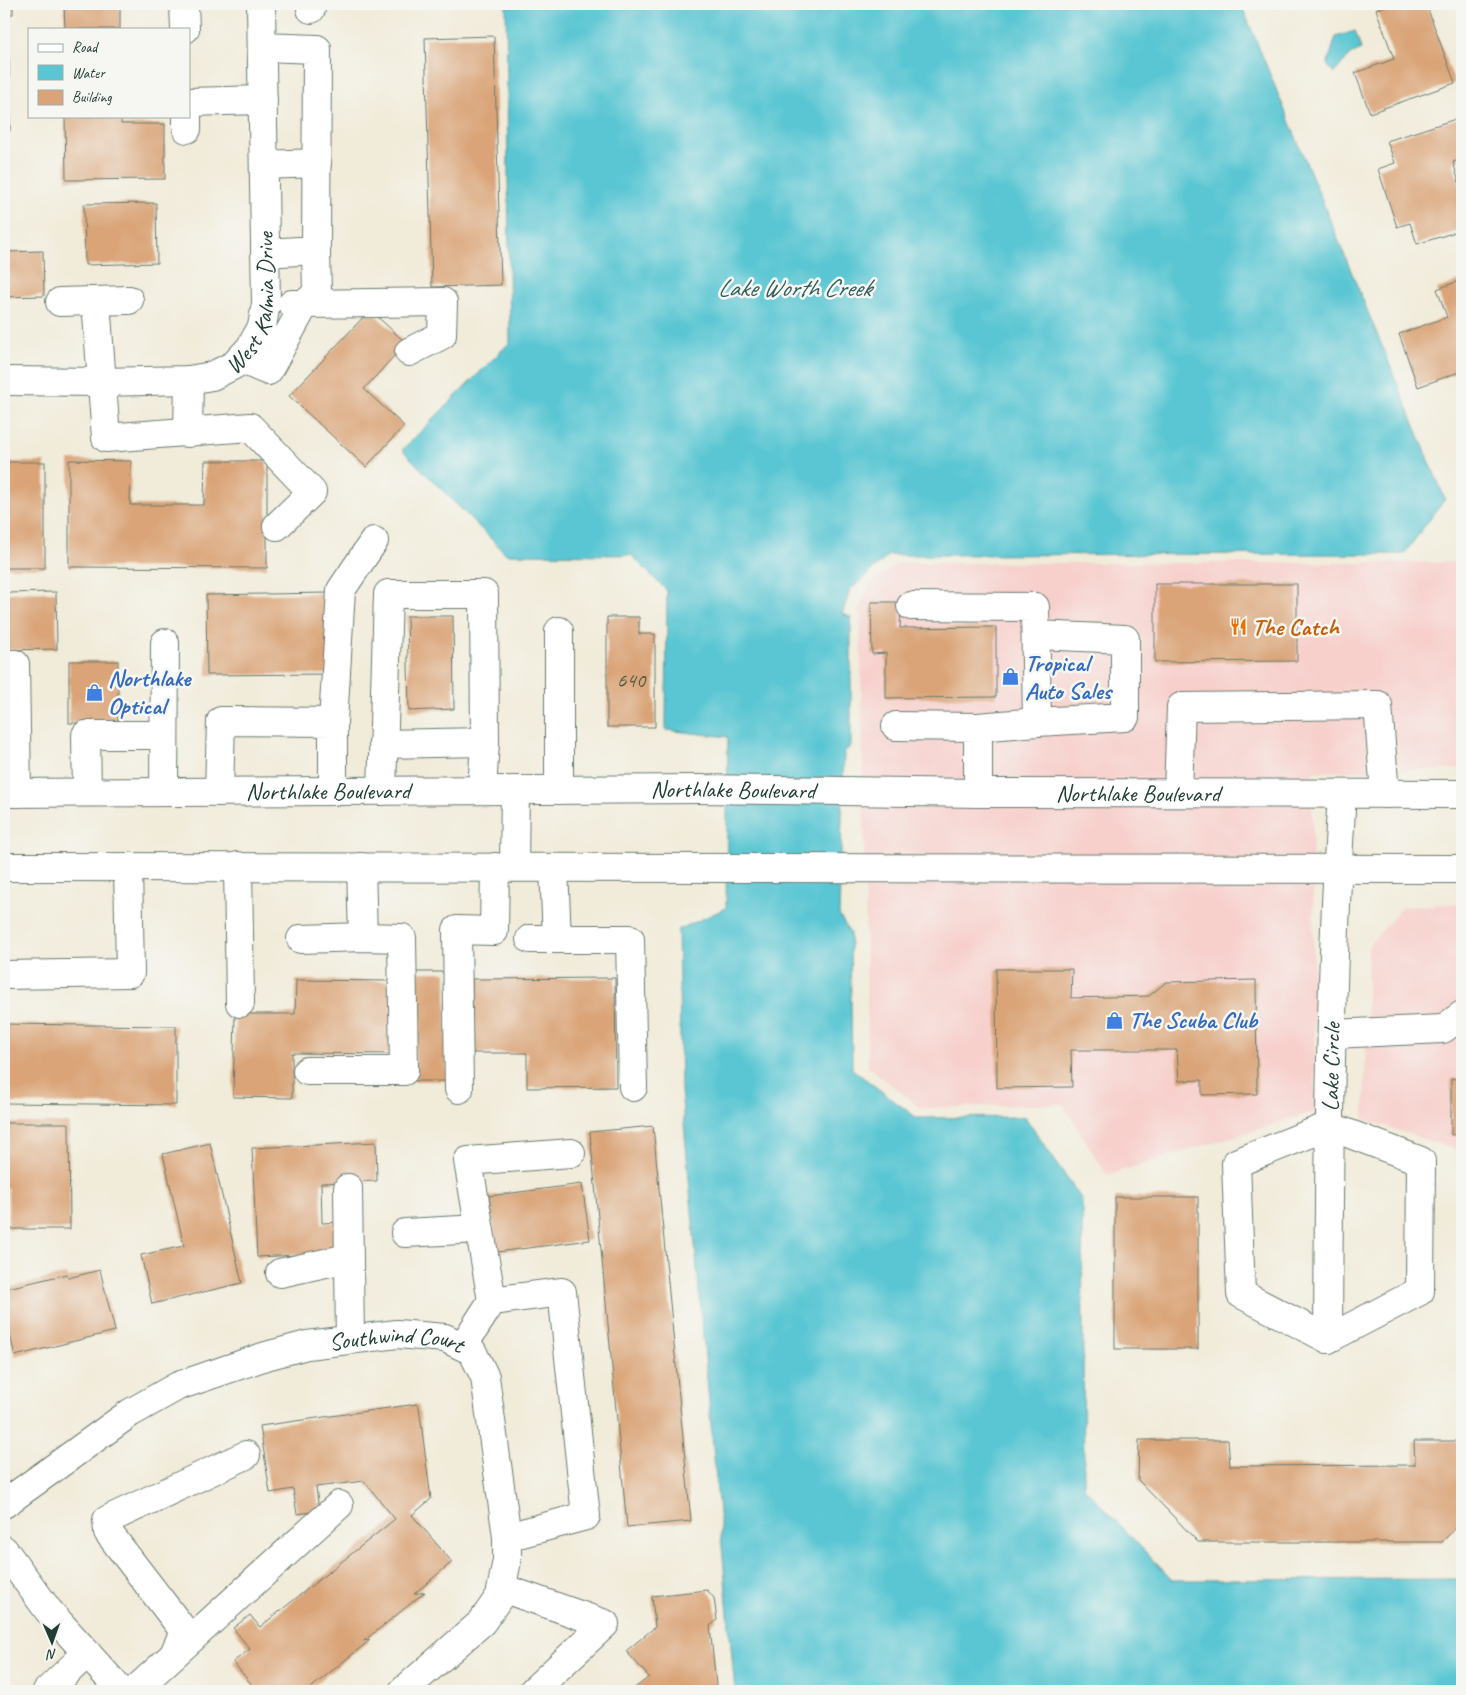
<svg xmlns="http://www.w3.org/2000/svg" width="1466" height="1695" font-family="Caveat,sans-serif">
<rect width="100%" height="100%" fill="#f6f6f2"/>
<filter id="ink" filterUnits="userSpaceOnUse"><feTurbulence type="fractalNoise" baseFrequency=".02" numOctaves="2"/><feDisplacementMap in="SourceGraphic" scale="10" xChannelSelector="R" yChannelSelector="G"/><feConvolveMatrix kernelMatrix="1 2 1 2 8 2 1 2 1" color-interpolation-filters="sRGB"/></filter>
<filter id="wash" filterUnits="userSpaceOnUse"><feTurbulence type="fractalNoise" baseFrequency=".0096" numOctaves="4" result="noise"/><feDisplacementMap in="SourceGraphic" scale="20" xChannelSelector="R" yChannelSelector="G"/><feGaussianBlur stdDeviation="1.12" result="paint"/><feColorMatrix in="noise" values="0 0 0 0 0 0 0 0 0 0 0 0 0 0 0 0 0 1.4 0 .05"/><feComposite in="paint" operator="in"/></filter>
<g filter="url(#wash)">
<rect width="100%" height="100%" fill="#f1ebd9"/>
<g fill="#f7d0cc">
<path d="M1462 562V769L1312 772 1315 1112 1107 1175 1063 1104 920 1108 868 1066 860 606 869 584 899 563H1405Z"/>
<path d="M1462 903V1152L1364 1119 1368 947 1402 907Z"/>
</g>
<g fill="#5ac6d3" stroke="#3c8284">
<path d="M506 4H1241L1445 499 1404 554 889 555 850 590 842 614 851 617V746L844 752 839 915 850 933 852 1069 917 1118 1025 1117 1082 1200 1084 1487 1172 1580 1462 1579V1691H735L681 1090 678 930 726 908 728 737 666 730 667 591 631 555 506 554 402 450 510 342Z"/>
<path d="M1355 31 1361 49 1350 55 1334 73 1327 65 1336 37Z"/>
</g>
<g id="blocks">
<g fill="#daa478">
<path d="M4 4H13V14L4 15Z"/>
<path d="M64 4H120V29H65Z"/>
<rect x="339" y="4" width="61" height="4"/>
<path d="M1391 4H1426L1455 83 1370 113 1355 73 1394 59 1376 9Z"/>
<path d="M494 36 501 285 432 287 425 38Z"/>
<path d="M4 58H9L10 131H4Z"/>
<path d="M65 116H121V124H165V179L66 180Z"/>
<path d="M1462 117V159L1453 162 1462 192V230L1417 244 1410 223 1397 227 1378 169 1395 163 1387 141Z"/>
<path d="M156 203 157 263 85 265 84 204Z"/>
<path d="M43 251 44 296 4 297V252Z"/>
<path d="M1462 280V371L1418 387 1399 334 1447 317 1437 289Z"/>
<path d="M370 310 406 343 364 389 404 426 366 467 289 396Z"/>
<path d="M69 460 131 461 130 505H204L205 461H267V568L69 567Z"/>
<rect x="4" y="462" width="41" height="106"/>
<path d="M1155 584H1297V661L1155 662Z"/>
<path d="M56 592 57 649 4 650V593Z"/>
<path d="M329 593 330 674 207 675 206 595Z"/>
<path d="M871 602H901L900 628 996 627V697L886 698V653L872 654Z"/>
<path d="M407 616H453L454 709 409 711Z"/>
<path d="M607 617H639V634H655V727H607Z"/>
<rect x="69" y="661" width="49" height="62"/>
<path d="M996 969H1072L1071 998 1149 996 1166 982 1256 980 1257 1094 1202 1095V1080L1179 1081 1177 1050H1071L1072 1087 997 1088Z"/>
<path d="M414 972H446L447 1081H415Z"/>
<path d="M615 978 616 1087 527 1088V1053H472V979Z"/>
<path d="M296 980 392 981 391 1054 292 1053V1098L233 1097 235 1014H295Z"/>
<path d="M4 1024 176 1026V1105L4 1103Z"/>
<path d="M1462 1078V1134L1451 1135V1079Z"/>
<path d="M4 1123H69L70 1229H8V1189H4Z"/>
<path d="M653 1126 691 1521 627 1527 590 1132Z"/>
<path d="M376 1142 377 1181 321 1183 322 1223 339 1222 340 1253 257 1257 252 1148Z"/>
<path d="M210 1143 242 1283 152 1304 141 1255 184 1246 163 1154Z"/>
<path d="M582 1184 590 1240 497 1252 489 1196Z"/>
<rect x="1115" y="1197" width="83" height="152"/>
<path d="M100 1270 115 1331 15 1356 4 1309V1289L67 1274 68 1278Z"/>
<path d="M417 1404 419 1407 431 1499 412 1515 452 1562 414 1594 425 1592 364 1641 370 1640 307 1691H257L233 1662 250 1649 233 1628 250 1615 260 1627 395 1519 364 1481 316 1487 319 1511 297 1514 293 1489 270 1493 260 1426Z"/>
<path d="M1139 1440H1228L1230 1466 1415 1465 1414 1441H1462V1521L1442 1542H1198L1138 1480Z"/>
<path d="M707 1590 714 1598 717 1620 710 1626 716 1685 708 1691H631L649 1677 626 1651 655 1627 652 1596Z"/>
</g>
</g>
</g>
<g filter="url(#ink)">
<use href="#blocks" fill-opacity="0" stroke="#687a6e" stroke-width="1"/>
<g fill="none" stroke-linecap="round" stroke-linejoin="round">
<defs>
<g id="minor">
<path d="M184 4 185 29"/>
<path d="M311 4V9"/>
<path d="M262 47 317 49 316 250 265 253"/>
<path d="M189 102 263 100"/>
<path d="M187 116V129"/>
<path d="M264 165 317 163"/>
<path d="M96 301 106 438 250 427 312 492 277 526"/>
<path d="M60 302 129 300"/>
<path d="M292 304H305L317 293 316 250"/>
<path d="M240 359 268 371 305 304 443 302 442 335 409 352"/>
<path id="s1" d="M4 381 101 382 189 380 212 376 234 365 250 348 262 327 266 303 261 4"/>
<path d="M188 433 189 380"/>
<path d="M911 606 1035 607 1037 722 978 727"/>
<path d="M1037 635 1125 639V717L1037 722"/>
<path d="M4 664H15L17 793"/>
<path d="M333 722 341 590 374 541"/>
<path d="M896 726 978 727V793"/>
<path d="M383 744 485 742"/>
<path d="M559 790V631"/>
<path d="M382 791 388 594H484L485 742 482 790"/>
<path d="M87 792 86 735H164"/>
<path d="M164 792 165 643"/>
<path d="M219 792 221 721 333 722V791"/>
<path d="M1178 793 1181 707 1378 705 1385 794"/>
<path d="M238 866 240 1003"/>
<path d="M361 867 363 937"/>
<path d="M554 868 557 939"/>
<path d="M301 939 363 937 402 938 404 1071H307"/>
<path d="M530 939H630L633 1087"/>
<path d="M4 975 130 973 128 867"/>
<path d="M1332 1034 1443 1029 1462 1015"/>
<path d="M459 1089 457 930 494 931 495 867"/>
<path d="M1329 1126 1421 1161 1420 1291 1328 1339 1241 1294 1236 1163Z"/>
<path d="M348 1188 350 1340"/>
<path d="M405 1233 479 1229"/>
<path d="M280 1273 348 1258"/>
<path d="M492 1301 468 1161 571 1153"/>
<path id="s2" d="M1328 1339C1329 1157 1330 975 1342 794"/>
<path d="M463 1346 492 1301 562 1292 586 1516 507 1537"/>
<path id="s3" d="M4 1504 130 1413 178 1386 266 1356 307 1345 397 1334 445 1338 472 1351 485 1377 507 1537V1560L500 1596 482 1622 403 1691"/>
<path d="M4 1550 48 1610 121 1691"/>
<path d="M502 1588 605 1624 533 1691"/>
<path d="M174 1654 184 1631 108 1532 107 1520 246 1455"/>
<path d="M47 1691 87 1653"/>
<path d="M134 1691 339 1505"/>
</g>
<g id="major">
<path id="s4" d="M4 793 699 789 978 793 1462 794"/>
<path d="M4 867 1462 869"/>
<path d="M514 867 515 790"/>
</g>
</defs>
<use href="#minor" stroke="#687a6e" stroke-width="30"/>
<use href="#major" stroke="#687a6e" stroke-width="30"/>
<use href="#minor" stroke="#fff" stroke-width="28"/>
<use href="#major" stroke="#fff" stroke-width="28"/>
</g>
</g>
<defs>
<symbol id="restaurant-bare" viewBox="-9 -9 18 18"><path d="M-5-6h1v4h1v-4h1v4h1v-4h1v5L-1.5 .5V6h-2V.5L-5-1ZM5-6V6H3V1.5H1.5Q1.5-4 5-6Z" fill="#e8710a" stroke="#f6f6f2" stroke-width="2.5" paint-order="stroke"/></symbol>
<symbol id="shop-bare" viewBox="-9 -9 18 18"><path d="M-5-2.5h2.3a2.7 3.5 0 0 1 5.4 0H5L5.5 6h-11ZM-1.5-2.5h3a1.5 2.3 0 0 0-3 0Z" fill="#3f7fe0" stroke="#f6f6f2" stroke-width="2.5" paint-order="stroke"/></symbol>
</defs>
<g fill-rule="evenodd">
<use href="#restaurant-bare" x="1226" y="614" width="25" height="25"/>
<use href="#shop-bare" x="998" y="664" width="25" height="25"/>
<use href="#shop-bare" x="82" y="680" width="25" height="25"/>
<use href="#shop-bare" x="1102" y="1008" width="25" height="25"/>
</g>
<g text-anchor="middle" dominant-baseline="central" stroke-width="5" stroke-linejoin="round" paint-order="stroke">
<g font-size="21" fill="#4e5745">
<text x="631" y="680">640</text>
</g>
<g font-size="24" fill="#1f3d34" stroke="#f6f6f2">
<text stroke="none"><textPath href="#s1" startOffset="301">West Kalmia Drive</textPath></text>
<text stroke="none"><textPath href="#s4" startOffset="729">Northlake Boulevard</textPath></text>
<text stroke="none"><textPath href="#s4" startOffset="324">Northlake Boulevard</textPath></text>
<text stroke="none"><textPath href="#s4" startOffset="1134">Northlake Boulevard</textPath></text>
<text stroke="none"><textPath href="#s2" startOffset="272">Lake Circle</textPath></text>
<text stroke="none"><textPath href="#s3" startOffset="436">Southwind Court</textPath></text>
</g>
<g font-size="24" font-weight="bold" fill="#c56008" stroke="#f6f6f2" text-anchor="start">
<text x="1252" y="627">The Catch</text>
</g>
<g font-size="24" font-weight="bold" fill="#366cbe" stroke="#f6f6f2" text-anchor="start">
<text x="1025" y="663">Tropical<tspan x="1025" dy="28">Auto Sales</tspan></text>
<text x="108" y="678">Northlake<tspan x="108" dy="28">Optical</tspan></text>
<text x="1129" y="1020">The Scuba Club</text>
</g>
<g font-size="25" font-style="italic" fill="#2e5f5c" stroke="#f6f6f2">
<text x="794" y="288">Lake Worth Creek</text>
</g>
</g>
<rect width="1466" height="1695" fill="none" stroke="#f6f6f2" stroke-width="20"/>
<rect x="28" y="28" width="162" height="90" fill="#f6f6f2" stroke="#a0aca6"/>
<rect x="38" y="44" width="25" height="8" fill="#ffffff" stroke="#a0aca6"/>
<text x="72" y="52" font-size="15" fill="#1f3d34">Road</text>
<rect x="38" y="65" width="25" height="15" fill="#5ac6d3" stroke="#a0aca6"/>
<text x="72" y="78" font-size="15" fill="#1f3d34">Water</text>
<rect x="38" y="90" width="25" height="15" fill="#daa478" stroke="#a0aca6"/>
<text x="72" y="102" font-size="15" fill="#1f3d34">Building</text>
<g transform="translate(52 1642) rotate(178)" stroke="#f6f6f2" stroke-width="4" paint-order="stroke">
<path d="M0-4L9 19L0 12L-9 19Z" fill="#1f3d34"/>
<text y="-8" font-size="14" font-weight="bold" text-anchor="middle" fill="#1f3d34">N</text>
</g>
</svg>
